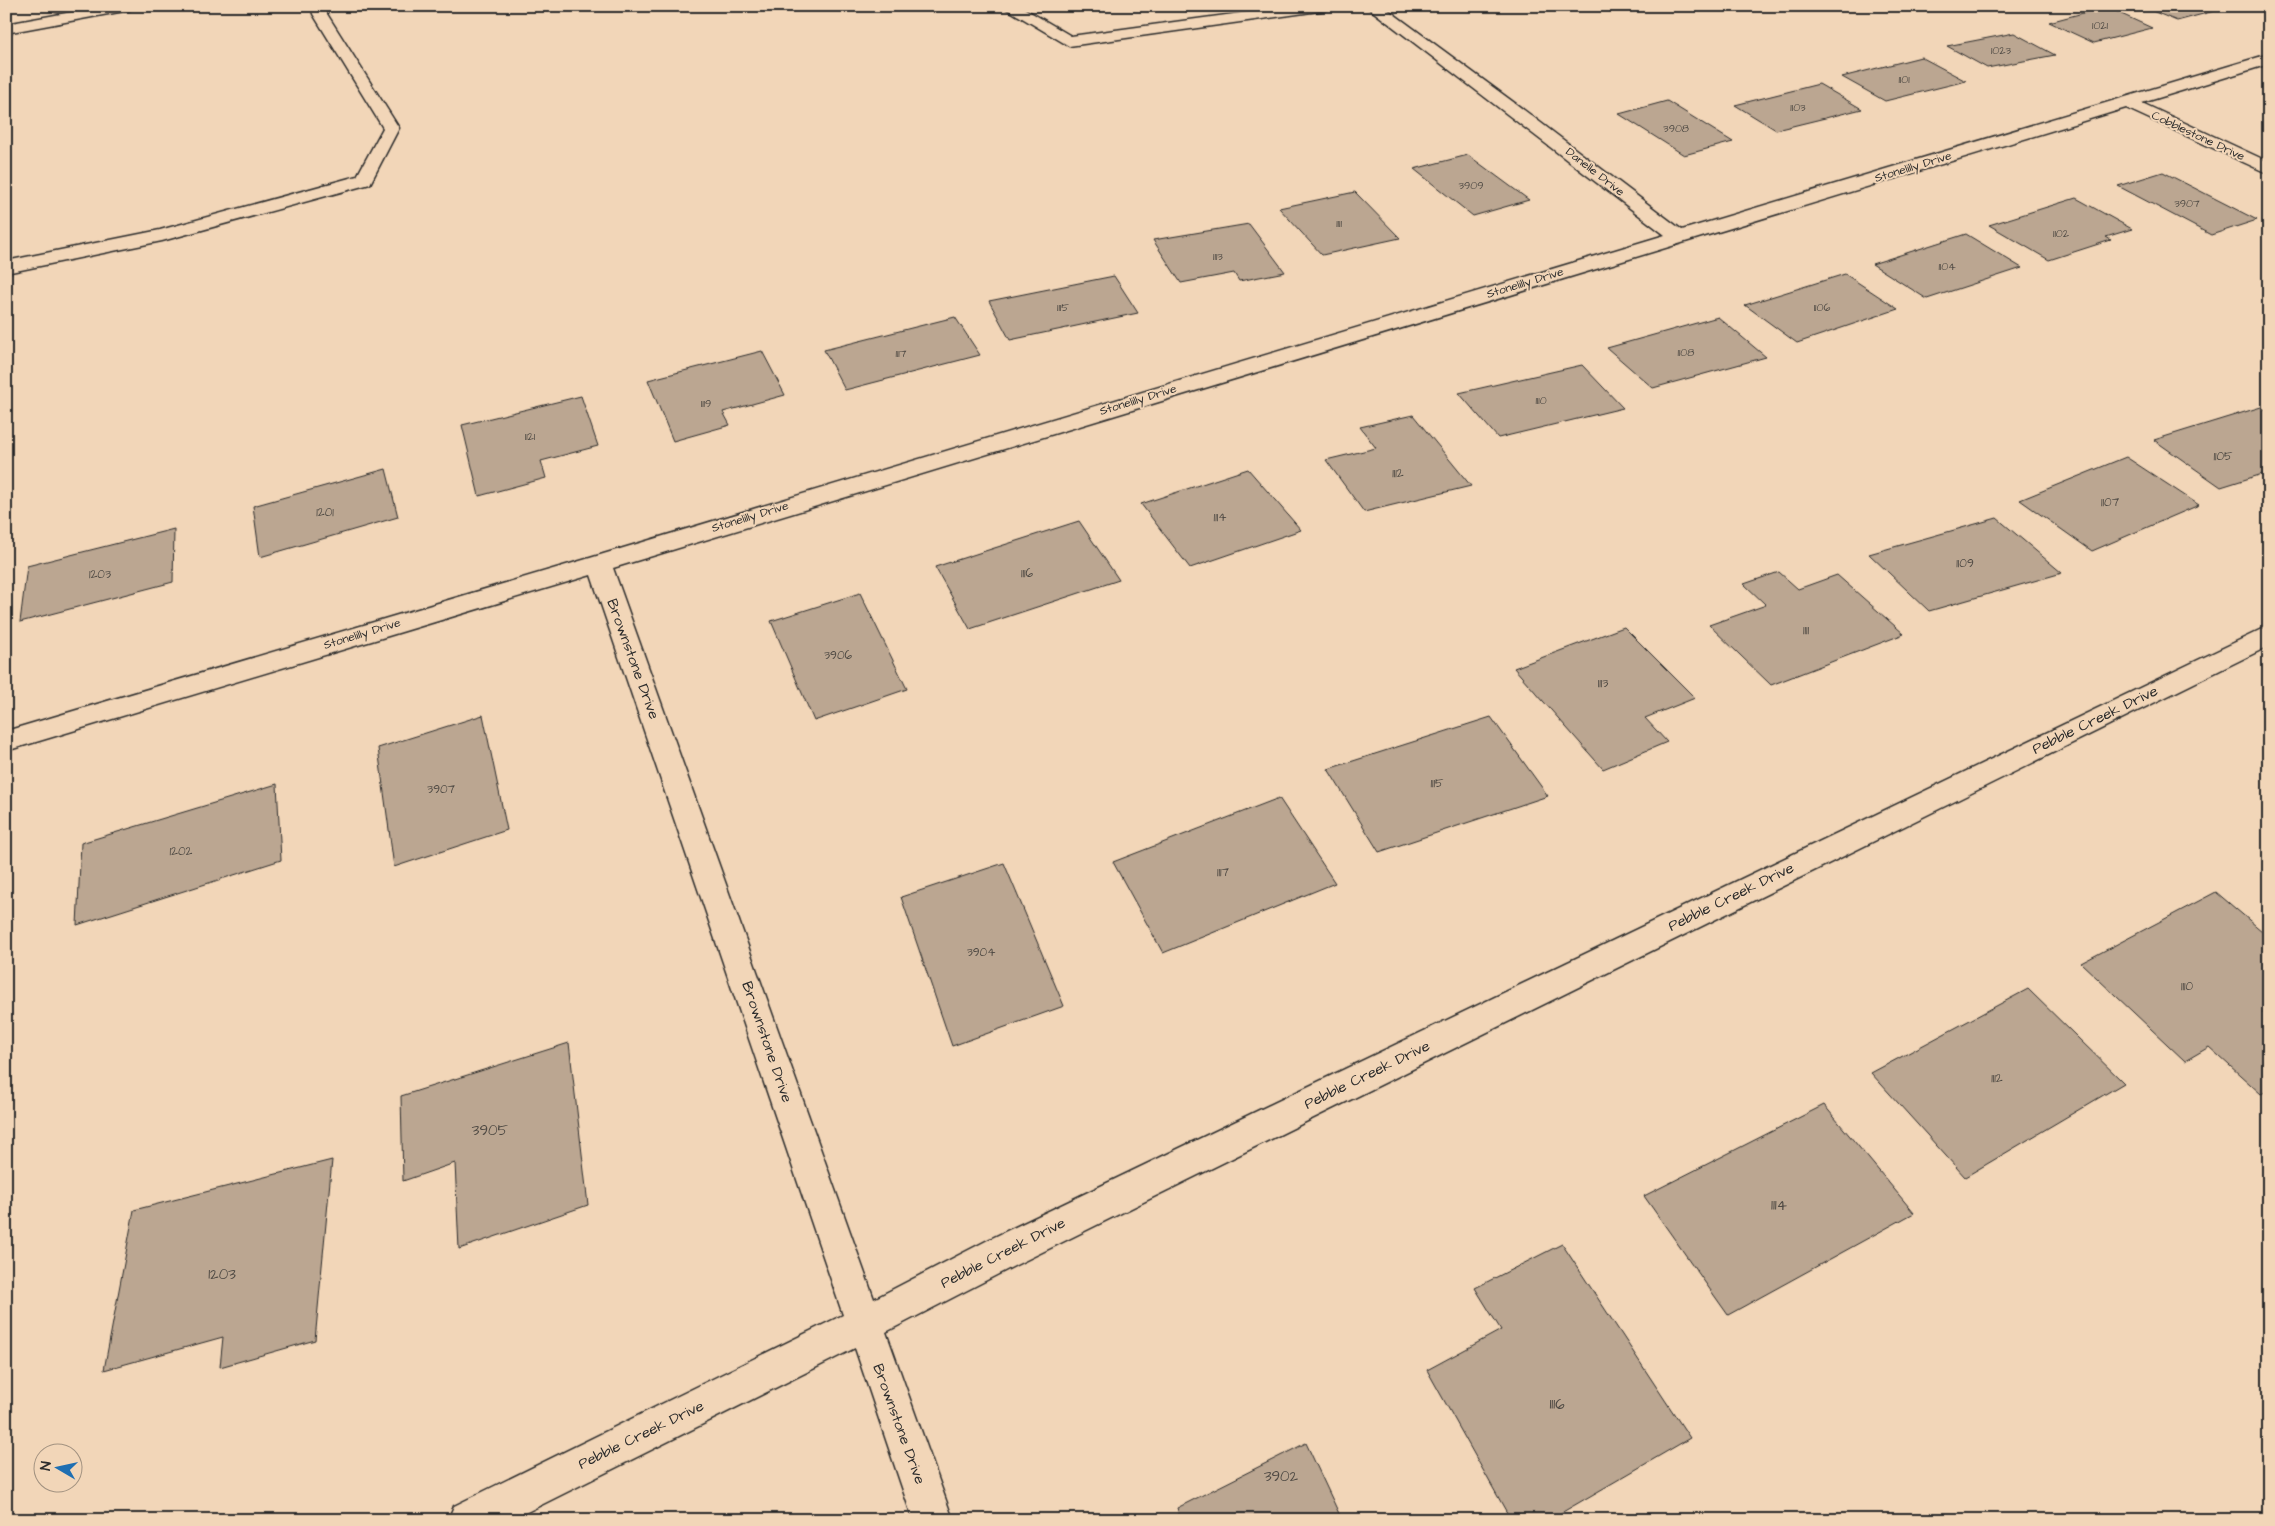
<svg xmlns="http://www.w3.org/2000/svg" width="2275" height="1526" font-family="'Architects Daughter',sans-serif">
<rect width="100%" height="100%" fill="#f2d6b8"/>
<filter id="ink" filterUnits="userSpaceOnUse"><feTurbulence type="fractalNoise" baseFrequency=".02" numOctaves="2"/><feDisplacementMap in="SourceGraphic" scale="10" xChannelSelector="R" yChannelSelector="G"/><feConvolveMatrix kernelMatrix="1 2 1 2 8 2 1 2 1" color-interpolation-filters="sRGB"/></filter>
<g filter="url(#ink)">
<g fill="#bba691" stroke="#2b2b2b">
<path d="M2140 6H2209L2218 10 2177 21Z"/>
<path d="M2106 7 2152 28 2094 43 2049 22Z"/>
<path d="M2014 33 2055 55 1987 68 1947 46Z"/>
<path d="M1921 57 1966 81 1885 101 1842 77Z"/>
<path d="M1819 84 1862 109 1776 130 1735 105Z"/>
<path d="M1667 101 1733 142 1684 155 1619 114Z"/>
<path d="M1468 155 1529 200 1473 216 1414 169Z"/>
<path d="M2163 172 2257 220 2211 235 2118 186Z"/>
<path d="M1355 192 1400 238 1322 255 1279 208Z"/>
<path d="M2076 198 2132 229 2106 237 2111 240 2049 260 1989 225Z"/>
<path d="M1249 224 1285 272 1239 281 1234 273 1181 283 1153 240Z"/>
<path d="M1966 234 2022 268 1927 299 1872 264Z"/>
<path d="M1845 274 1898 309 1797 343 1745 305Z"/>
<path d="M1114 276 1138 313 1010 340 989 301Z"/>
<path d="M955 317 980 355 845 390 824 350Z"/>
<path d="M1718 317 1766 357 1653 388 1607 348Z"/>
<path d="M762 351 785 395 723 412 730 425 673 441 648 380Z"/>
<path d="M1582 365 1623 408 1498 438 1459 393Z"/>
<path d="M581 396 598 446 541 461 546 478 479 496 462 425Z"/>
<path d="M2261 407 2269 412V472L2221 487 2154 440Z"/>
<path d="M1413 415 1471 486 1364 512 1326 460 1376 448 1360 427Z"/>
<path d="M2126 457 2199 505 2092 551 2020 500Z"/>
<path d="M386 469 398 517 260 557 253 506Z"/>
<path d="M1248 469 1301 530 1190 568 1141 504Z"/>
<path d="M1997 518 2062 573 1929 611 1869 554Z"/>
<path d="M1079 521 1119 580 970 629 935 567Z"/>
<path d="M174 529 173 582 20 622 27 566Z"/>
<path d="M1779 572 1798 589 1837 575 1904 634 1771 685 1709 625 1766 605 1744 584Z"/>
<path d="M860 593 907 689 814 721 771 621Z"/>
<path d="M1624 627 1695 698 1645 718 1667 742 1603 769 1514 668Z"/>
<path d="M483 715 507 830 394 867 378 748Z"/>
<path d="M1491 717 1548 796 1379 852 1328 769Z"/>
<path d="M277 784 281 860 77 925 81 843Z"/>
<path d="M1279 798 1335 883 1163 953 1113 862Z"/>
<path d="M1004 863 1064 1006 952 1046 901 897Z"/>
<path d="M2216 892 2269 937V1008L2262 1012 2269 1018V1090L2261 1094 2209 1047 2185 1061 2081 963Z"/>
<path d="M2028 989 2124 1083 1965 1177 1871 1073Z"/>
<path d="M569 1043 588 1205 459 1249 455 1163 403 1181 401 1096Z"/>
<path d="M1824 1105 1914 1213 1728 1315 1644 1196Z"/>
<path d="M332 1160 315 1340 220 1367 223 1337 104 1370 134 1210Z"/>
<path d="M1562 1244 1690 1438 1549 1520H1511L1427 1370 1501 1330 1475 1288Z"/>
<path d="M1306 1443 1342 1520H1181L1177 1508Z"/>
</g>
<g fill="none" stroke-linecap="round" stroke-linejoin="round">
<defs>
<g id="street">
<path d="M105 6H137L130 10 6 33V24Z"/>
<path d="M311 6H325L327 14 399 128 370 184 162 241 6 273V261L160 230 357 176 383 128 313 14Z"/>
<path d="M1002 6H1020L1071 36 1292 6H1333L1326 10 1069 46Z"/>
<path d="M1366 6H1383L1516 104 1682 230 2269 54V64L2142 103 2269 162V174L2126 108 613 568 874 1299 990 1239 2269 626V646L1016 1265 886 1332 953 1520H913L855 1348 511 1520H448L454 1506 843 1315 591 575 6 751V731L590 558 1665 235Z"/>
</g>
</defs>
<use href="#street" stroke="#2b2b2b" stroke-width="3"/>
<use href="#street" fill="#f2d6b8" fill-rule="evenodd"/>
</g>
</g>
<g text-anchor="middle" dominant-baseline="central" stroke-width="4" stroke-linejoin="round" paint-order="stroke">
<g font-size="11" fill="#4f4a44">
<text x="2100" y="25">1021</text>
<text x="2001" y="50">1023</text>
<text x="1904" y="79">1101</text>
<text x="1798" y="107">1103</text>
<text x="1676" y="128">3908</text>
<text x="1471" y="185">3909</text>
<text x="2187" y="203">3907</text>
<text x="1339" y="223">1111</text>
<text x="2061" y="233">1102</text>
<text x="1218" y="256">1113</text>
<text x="1947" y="266">1104</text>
<text x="1063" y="307">1115</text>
<text x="1822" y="307">1106</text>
<text x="1686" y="352">1108</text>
<text x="901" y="353">1117</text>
<text x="1541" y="400">1110</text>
<text x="706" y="403">1119</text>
<text x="530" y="436">1121</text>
</g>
<g font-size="12" fill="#2b2b2b" stroke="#f2d6b8">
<text transform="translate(2198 136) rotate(25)">Cobblestone Drive</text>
<text transform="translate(1913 167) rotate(-17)">Stonelilly Drive</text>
<text transform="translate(1595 172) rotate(38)">Danelle Drive</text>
<text transform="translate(1525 283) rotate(-17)">Stonelilly Drive</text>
<text transform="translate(1138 400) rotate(-17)">Stonelilly Drive</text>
<text transform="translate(750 517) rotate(-17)">Stonelilly Drive</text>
<text transform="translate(362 634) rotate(-17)">Stonelilly Drive</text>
</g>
<g font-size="12" fill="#4f4a44">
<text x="2223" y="456">1105</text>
<text x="1398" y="473">1112</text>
<text x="2110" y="502">1107</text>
<text x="325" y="512">1201</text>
<text x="1220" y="517">1114</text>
<text x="1965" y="563">1109</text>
<text x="1027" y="573">1116</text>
<text x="100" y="574">1203</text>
<text x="1806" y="630">1111</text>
<text x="838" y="655">3906</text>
<text x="1603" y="683">1113</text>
<text x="1437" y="783">1115</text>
<text x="441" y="789">3907</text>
<text x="181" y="851">1202</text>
<text x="1223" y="872">1117</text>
<text x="981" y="952">3904</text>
<text x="2187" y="986">1110</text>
<text x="1997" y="1078">1112</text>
</g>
<g font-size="15" fill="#2b2b2b" stroke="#f2d6b8">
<text transform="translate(633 659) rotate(70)">Brownstone Drive</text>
<text transform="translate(2095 720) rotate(-26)">Pebble Creek Drive</text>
<text transform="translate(1731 897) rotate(-26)">Pebble Creek Drive</text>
<text transform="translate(767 1042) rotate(71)">Brownstone Drive</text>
<text transform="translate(1367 1075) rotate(-26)">Pebble Creek Drive</text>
<text transform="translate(1003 1253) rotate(-27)">Pebble Creek Drive</text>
<text transform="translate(899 1424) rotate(70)">Brownstone Drive</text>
<text transform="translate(641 1435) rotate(-26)">Pebble Creek Drive</text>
</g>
<g font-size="15" fill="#4f4a44">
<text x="490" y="1130">3905</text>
<text x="1779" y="1205">1114</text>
<text x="222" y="1274">1203</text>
<text x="1557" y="1404">1116</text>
<text x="1281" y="1476">3902</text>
</g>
</g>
<rect width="2275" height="1526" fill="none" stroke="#f2d6b8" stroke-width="25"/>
<rect x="12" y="12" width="2250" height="1501" fill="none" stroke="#2b2b2b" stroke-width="2" filter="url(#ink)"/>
<g transform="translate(58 1468) rotate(279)"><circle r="24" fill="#f2d6b8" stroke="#a29280"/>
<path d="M0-4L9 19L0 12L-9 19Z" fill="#1f6fb2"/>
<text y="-8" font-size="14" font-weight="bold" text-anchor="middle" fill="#2b2b2b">N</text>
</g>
</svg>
